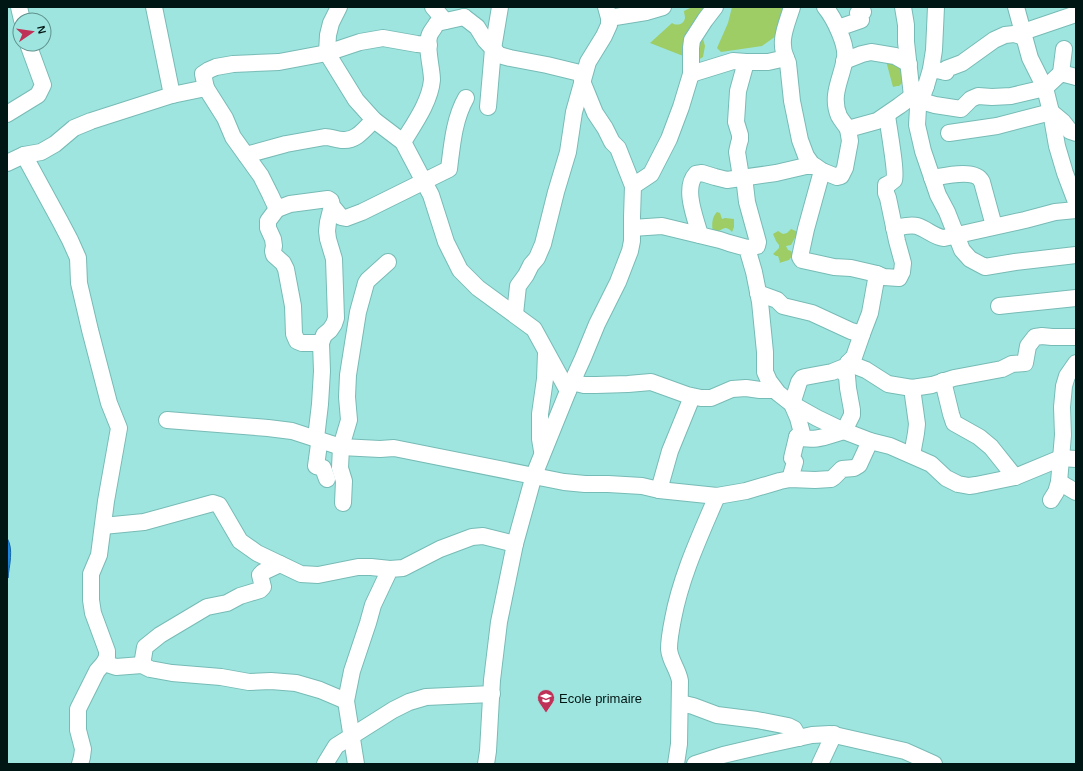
<svg xmlns="http://www.w3.org/2000/svg" width="1083" height="771" font-family="Helvetica,sans-serif">
<rect width="100%" height="100%" fill="#9fe5df"/>
<g fill="#9dcd64">
<path d="M692 7H717L713 22 703 39 705 46 703 57 696 61 650 43 672 23C676 26 684 25 685 18 685 16 684 13 684 11Z"/>
<path d="M732 7H786L776 36 762 46 721 52 717 48 728 23Z"/>
<path d="M885 57H890L904 71 902 83 899 86H897L893 87Z"/>
<path d="M717 212 720 213 722 219 725 218 734 219V227L732 232C724 223 722 232 713 233 712 226 711 218 717 212Z"/>
<path d="M791 229 798 232 791 245 786 246 788 250 791 251 793 255 789 260 779 263 780 262 778 256H776L773 254 779 248V245L776 241 773 234 778 231 783 234 787 233Z"/>
</g>
<path fill="#1e88e0" stroke="#1566a3" d="M7 538C14 549 9 566 8 578Z"/>
<g fill="none" stroke-linecap="round" stroke-linejoin="round">
<defs>
<g id="minor">
<path d="M19 7 22 20"/>
<path d="M154 7 172 95"/>
<path d="M339 7 331 23 328 35 327 53 356 100 374 120 403 142 431 195 446 242 460 270 478 288 534 329 568 391"/>
<path d="M433 7 445 21"/>
<path d="M825 7C834 18 847 44 845 58 842 78 830 95 839 116 841 120 845 124 848 129"/>
<path d="M903 7 906 25V42L912 96"/>
<path d="M1016 7 1030 58 1045 88 1051 112 1057 146 1065 173 1076 202"/>
<path d="M464 17 477 27 485 40 499 55 510 58 547 65 584 74"/>
<path d="M609 18 646 12 663 7"/>
<path d="M838 28 861 20 858 13 863 12 861 7"/>
<path d="M1023 32 1076 14"/>
<path d="M786 58 788 63 792 101 800 140 806 156 813 166"/>
<path d="M844 61 862 54 871 52 895 56 909 64"/>
<path d="M746 62 738 91 736 122 740 135V140L739 143 737 152 741 177 745 185 747 202 758 242 757 246 747 248"/>
<path d="M931 69 946 72H945L946 69 962 63 994 40 1005 35 1014 34 1024 37"/>
<path d="M1061 73 1064 49"/>
<path d="M691 74 733 61 746 62H768L786 58C778 41 787 24 792 7"/>
<path d="M582 81 595 113 605 128 612 142 618 148 633 186"/>
<path d="M926 86 918 108 917 125 923 151 938 195 947 212 962 250 970 259 985 267 1015 262 1076 255"/>
<path d="M206 88 225 118 233 137 261 176 270 194 277 209 290 204 328 199 331 201 332 206 341 217 346 218 362 212 449 169C452 145 454 119 466 98"/>
<path d="M921 101 935 105 961 109 971 99 978 96 992 97 1011 96 1045 88 1061 73 1076 77"/>
<path d="M488 107 493 49 500 7"/>
<path d="M7 114 38 95 43 85 28 44"/>
<path d="M949 133 997 126 1051 112 1063 122 1070 131 1076 133"/>
<path d="M403 142C414 124 430 102 432 80 432 68 425 45 430 34 432 30 435 27 437 23L464 17"/>
<path d="M24 155 60 221 70 240 78 258 79 283 90 330 109 403 119 428 106 501 99 555 91 574V600L93 613 107 651V657L104 663 97 671 78 709V730L83 749 82 757 80 764"/>
<path d="M246 155 286 144 325 137C331 137 337 140 343 140 357 141 365 128 374 120"/>
<path d="M7 163 24 155 41 152 55 144 74 128 91 121 172 95 206 88 203 74 209 70 216 67 233 64 279 62 327 53 360 42 383 38 417 44 429 45"/>
<path d="M822 171 806 229 800 257 802 260 834 267 851 268 877 274"/>
<path d="M932 178C944 176 976 168 982 182L994 226"/>
<path d="M277 209 268 221V228L273 239 274 246 273 251 274 255 283 263 286 269 293 306 294 334 297 341 302 343H321"/>
<path d="M632 228 662 226 720 240 729 243 747 248 754 272 760 302 765 352V372L769 381 778 393 792 404 817 418 844 431 870 441 890 446 931 464 946 478 958 484 969 486 976 485 1015 477 1061 458 1076 459"/>
<path d="M894 228C901 227 910 224 917 226 927 229 934 237 944 238L1025 220 1055 212 1076 210"/>
<path d="M700 235C695 217 683 188 696 174L702 173 715 177 727 180 776 173 806 166H815L822 171 837 177 841 176 845 168 850 141 848 129 877 121 899 106 926 86 931 69 934 50 936 7"/>
<path d="M758 293 777 300 783 306 812 313 851 331 862 334 854 357 848 363 847 366"/>
<path d="M999 306 1076 298"/>
<path d="M515 314 518 286 526 275 531 265 537 258 543 244 556 192 568 152 574 112 588 62 604 36 609 25V18L606 7"/>
<path d="M862 334 870 313 877 274 884 277 899 278 902 272 903 263 897 241 888 198 886 193V185C889 184 892 182 894 180 897 173 888 125 887 115"/>
<path d="M848 363 866 370 888 384 912 388 932 385 954 378 1002 369 1012 364 1025 363 1028 346 1035 337 1042 336 1052 337H1076"/>
<path d="M847 366 844 373 847 376 848 388 852 410V415L844 431C826 436 816 442 797 437H803L798 418 792 404 799 382 802 378 805 377 832 372Z"/>
<path d="M943 381 951 414 954 423 979 437 991 447 1015 477"/>
<path d="M572 382 584 385H596L628 384 651 382 687 395 701 398H711L732 389 746 388 760 390H775"/>
<path d="M167 420 268 428 292 431 341 447 380 449 394 448 564 482 585 484H608L642 486 659 490 717 496 746 491 780 481 790 479 815 480 831 479 834 477 842 469 854 468 859 465 870 441"/>
<path d="M542 451 540 439V414L545 379 546 353"/>
<path d="M912 455 916 433 917 424 912 388"/>
<path d="M327 479 323 468 316 466 319 444 316 438 320 404 322 371 321 343 324 335 330 330 334 324 336 318 334 259 328 239 327 231 328 222 332 206"/>
<path d="M790 479 795 462 792 458 797 437"/>
<path d="M1059 482 1076 492"/>
<path d="M659 490 670 451 692 397"/>
<path d="M1051 500 1056 492 1059 482 1063 435 1062 407 1064 386 1067 376 1076 363"/>
<path d="M343 503 344 481 340 468 341 447 349 420 347 397 348 375 358 312 366 283 368 280 388 262"/>
<path d="M103 526 144 522 213 503 219 505 240 541 257 553 301 574 318 575 358 567H371L390 569"/>
<path d="M104 663 116 667 142 665 150 669 172 673 221 677 249 682 271 681 296 683 320 690 346 701 352 671 368 623 373 605 390 569 403 568 440 549 472 537 483 536 515 544"/>
<path d="M142 665 145 647 160 635 207 607 227 603 240 596 260 590 263 587 260 575 263 572 280 564"/>
<path d="M346 701 356 764"/>
<path d="M680 703 693 706 717 715 757 720 788 726 794 729 799 738"/>
<path d="M325 764 336 746 393 710 409 702 426 697 492 694"/>
<path d="M486 764 488 751 492 680 499 622 515 544 534 475 568 391 583 358 597 324 618 282 630 251 632 241V217L633 186 651 174 669 139 681 107 691 74V48L692 40 705 20 715 7"/>
<path d="M676 764 679 744 680 681C678 669 670 661 669 649 669 639 671 629 673 619 681 576 700 536 717 496"/>
<path d="M695 764 723 755 757 747 812 735 830 734 905 751 934 764"/>
<path d="M820 764 834 734"/>
</g>
</defs>
<use href="#minor" stroke="#77bbb6" stroke-width="18"/>
<use href="#minor" stroke="#fff" stroke-width="16"/>
</g>
<defs>
<symbol id="school-pin" viewBox="-11 -11 22 30"><path d="M0 17L-7.5 6A9.5 9.5 0 1 1 7.5 6Z" fill="#c03158" stroke="#9fe5df"/><path d="M0-5L7-2L0 1L-7-2ZM-4 1L0 2.5L4 1V4Q0 6-4 4Z" fill="#fff"/></symbol>
</defs>
<g fill-rule="evenodd">
<use href="#school-pin" x="536" y="688" width="20" height="27"/>
</g>
<g text-anchor="middle" dominant-baseline="central" stroke-width="4" stroke-linejoin="round" paint-order="stroke">
<g font-size="13" fill="#001614" stroke="#9fe5df" text-anchor="start">
<text x="559" y="698">Ecole primaire</text>
</g>
</g>
<rect width="1083" height="771" fill="none" stroke="#001614" stroke-width="16"/>
<g transform="translate(32 32) rotate(77)"><circle r="19" fill="#9fe5df" stroke="#5f928e"/>
<path d="M0-3L7 15L0 10L-7 15Z" fill="#c03158"/>
<text y="-6" font-size="11" font-weight="bold" text-anchor="middle" fill="#001614">N</text>
</g>
</svg>
